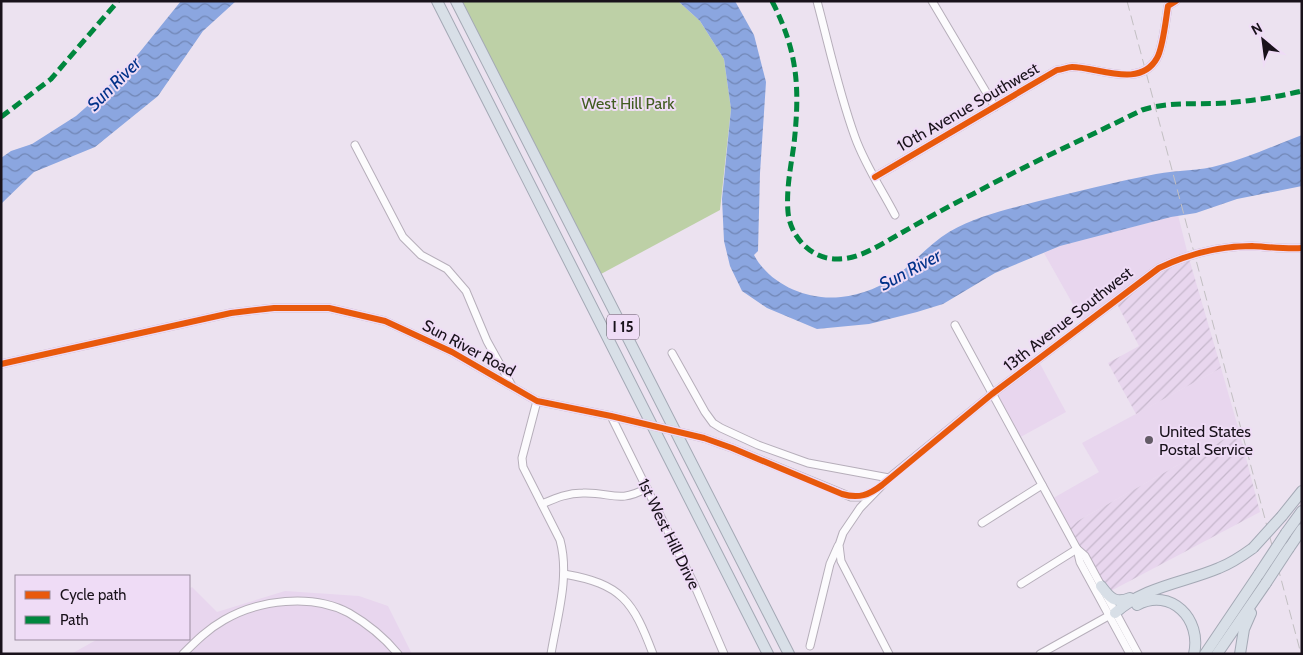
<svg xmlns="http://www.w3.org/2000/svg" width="1303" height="655" font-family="Cabin,sans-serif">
<defs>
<pattern id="industrial-furrows" width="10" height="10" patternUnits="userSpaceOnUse" patternTransform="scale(1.25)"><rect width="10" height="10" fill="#e8d6ee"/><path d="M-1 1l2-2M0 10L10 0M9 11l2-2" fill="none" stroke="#c6b7cc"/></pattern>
<pattern id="water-waves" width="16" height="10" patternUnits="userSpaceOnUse" patternTransform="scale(1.25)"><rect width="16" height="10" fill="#8ba6e0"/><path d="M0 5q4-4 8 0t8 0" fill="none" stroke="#7186b5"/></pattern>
</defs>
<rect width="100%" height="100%" fill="#ece2f0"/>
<g fill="#e8d6ee">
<path d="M1178 215 1188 255 1084 324 1044 253 1060 246Z"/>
<path d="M1038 360 1066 412 1017 439 992 394Z"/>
<path d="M1221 368 1239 431 1065 528 1050 500 1099 472 1082 443Z"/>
<path d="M192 587 217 612 285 591 359 596 388 606 412 654H71L98 639H189V589Z"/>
</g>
<g fill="url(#industrial-furrows)">
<path d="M1188 255 1221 368 1136 414 1108 363 1139 346 1115 300 1140 281Z"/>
<path d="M1239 431 1260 512 1107 593 1065 528Z"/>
</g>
<path fill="#bdd0a6" d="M462 1H678L700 21 724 59 731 109 720 210 601 274Z"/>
<g fill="url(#water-waves)">
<path d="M181 1H236L203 31 158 96 95 147 34 172 1 204V158L11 151 32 144 76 116 102 93 139 53Z"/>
<path d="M678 1H735L754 35 766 82 760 173 758 251 754 255C770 285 808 301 841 297 861 295 884 286 900 273 916 260 931 243 949 232 976 216 1005 210 1035 202 1075 192 1115 182 1156 174 1177 170 1200 171 1220 165 1248 158 1275 145 1302 135V186L1237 199 1196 213 1171 217 1060 246 995 273 943 304 917 312 869 324 817 329 767 308 742 291 730 266 724 241 722 199 731 109 724 59 700 21Z"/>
</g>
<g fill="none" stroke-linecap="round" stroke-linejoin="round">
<defs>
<g id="minor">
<path d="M817 1C829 46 839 93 855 137 865 165 882 190 895 215"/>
<path d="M932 1 995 107"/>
<path d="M355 145 403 237 421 255 447 269 466 291 487 341 512 386"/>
<path d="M875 177 1057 70C1062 70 1067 67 1072 67 1098 67 1140 89 1157 58 1163 48 1166 18 1168 6L1176 1"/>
<path d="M955 325 1077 549 1080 562 1130 654"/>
<path d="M672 353 705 412 713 423 721 428 758 445 808 463 889 478"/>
<path d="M1 364 231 313 274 308H329L385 321 452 352 537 401 611 416 694 584 724 654"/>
<path d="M537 401 522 458 523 467 560 540C570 577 557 617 551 654"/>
<path d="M704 438 732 448 851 497H861L873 492"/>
<path d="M542 504C556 498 567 493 583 493 612 492 618 504 647 488"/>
<path d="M982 523 1042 485"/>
<path d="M1077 549 1085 556 1138 654"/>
<path d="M564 574C622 584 633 601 653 654"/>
<path d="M1021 584 1077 549"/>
<path d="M810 646 830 564 838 546"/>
<path d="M183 654C196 641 208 629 224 620 258 600 312 593 349 613 368 624 384 637 398 654"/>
<path d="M889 654 841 561 839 545 843 533 860 508 889 478 992 394 1159 268C1188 254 1219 246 1252 246 1269 247 1285 249 1302 248"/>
<path d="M1040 654 1112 614"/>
</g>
<g id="highway">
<path d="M437 1 768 654"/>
<path d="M456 1 789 654"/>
<path d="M1282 516 1302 491"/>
<path d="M1286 533 1302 511"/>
<path d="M1289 548 1302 529"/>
<path d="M1101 586C1110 598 1115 604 1130 598"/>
<path d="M1137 605C1171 587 1202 619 1194 654"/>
<path d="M1115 613C1145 586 1184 583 1219 568 1232 563 1242 556 1253 548"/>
<path d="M1205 654 1259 574"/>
<path d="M1217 654 1266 583"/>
<path d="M1240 654 1244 629 1251 613"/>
</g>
</defs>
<use href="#minor" stroke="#b6aeba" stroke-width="9"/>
<use href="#highway" stroke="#a4a9b5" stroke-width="12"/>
<use href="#minor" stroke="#fcfbfd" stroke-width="7"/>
<use href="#highway" stroke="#d8dfe7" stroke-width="10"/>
<path stroke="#c2bfc2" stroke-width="1" stroke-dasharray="10 5" stroke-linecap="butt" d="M1127 1 1301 654"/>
<defs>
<path id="minor-bridge" d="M611 416 704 438"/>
<g id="highway-bridge">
<path d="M1253 548 1282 516"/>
<path d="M1259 574 1286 533"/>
<path d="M1266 583 1289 548"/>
</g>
</defs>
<use href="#minor-bridge" stroke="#b6aeba" stroke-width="9" stroke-linecap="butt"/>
<use href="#highway-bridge" stroke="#a4a9b5" stroke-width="12" stroke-linecap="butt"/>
<use href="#minor-bridge" stroke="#fcfbfd" stroke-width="7"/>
<use href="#highway-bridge" stroke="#d8dfe7" stroke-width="10"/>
<g stroke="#00873e" stroke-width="5" stroke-dasharray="10 5" stroke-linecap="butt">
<path d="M772 1C798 52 800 88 794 144 791 166 786 189 788 212 790 236 811 260 838 259 861 259 883 243 903 232 926 219 949 206 973 194 1028 164 1086 138 1142 110 1170 101 1197 105 1226 103 1251 101 1277 97 1302 91"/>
<path d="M1 117 51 79 118 1"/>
</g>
<defs>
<g id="cycleway">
<path d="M875 177 1057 70C1062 70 1067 67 1072 67 1098 67 1140 89 1157 58 1163 48 1166 18 1168 6L1176 1"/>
<path d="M1 364 231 313 274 308H329L385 321 452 352 537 401 611 416 704 438 732 448 842 494C859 499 869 495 882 485L992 394 1159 268C1188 254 1219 246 1252 246 1269 247 1285 249 1302 248"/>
</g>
</defs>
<use href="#cycleway" stroke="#efdcf6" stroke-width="9"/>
<use href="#cycleway" stroke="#e8590c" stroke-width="6"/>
</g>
<circle fill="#635b66" stroke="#efdcf6" stroke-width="2" cx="1149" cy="440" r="5"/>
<g text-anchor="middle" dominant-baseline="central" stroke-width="4" stroke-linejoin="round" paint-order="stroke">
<rect fill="#efdcf6" stroke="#594f5d" stroke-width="1" x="607" y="314.5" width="32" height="25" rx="4"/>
<g font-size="15" font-weight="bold" fill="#19121b">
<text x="623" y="327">I 15</text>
</g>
<g font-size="16" fill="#415c20" stroke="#efdcf6">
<text x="628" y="103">West Hill Park</text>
</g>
<g font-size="16" fill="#19121b" stroke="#efdcf6">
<text transform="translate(968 107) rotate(-30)">10th Avenue Southwest</text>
<text transform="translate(1068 319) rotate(-38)">13th Avenue Southwest</text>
<text transform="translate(469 348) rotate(28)">Sun River Road</text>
<text transform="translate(669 534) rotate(64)">1st West Hill Drive</text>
</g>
<g font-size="16" fill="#19121b" stroke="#efdcf6" text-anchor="start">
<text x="1159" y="431">United States<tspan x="1159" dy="18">Postal Service</tspan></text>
</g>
<g font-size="18" font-style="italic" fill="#013189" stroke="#efdcf6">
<text transform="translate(114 84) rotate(-45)">Sun River</text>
<text transform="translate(910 270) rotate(-28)">Sun River</text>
</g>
</g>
<rect width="1303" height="655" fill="none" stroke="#19121b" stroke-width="5"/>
<rect x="15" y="575" width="175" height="65" fill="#efdcf6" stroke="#998b9e"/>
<rect x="25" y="591" width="25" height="8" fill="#e8590c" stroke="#998b9e"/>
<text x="60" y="600" font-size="15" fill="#19121b">Cycle path</text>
<rect x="25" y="616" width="25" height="8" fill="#00873e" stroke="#998b9e"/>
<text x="60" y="625" font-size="15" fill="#19121b">Path</text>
<g transform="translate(1263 40) rotate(331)" stroke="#efdcf6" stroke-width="4" paint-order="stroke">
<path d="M0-4L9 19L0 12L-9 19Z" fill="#19121b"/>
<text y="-8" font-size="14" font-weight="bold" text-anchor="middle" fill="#19121b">N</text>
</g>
</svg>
